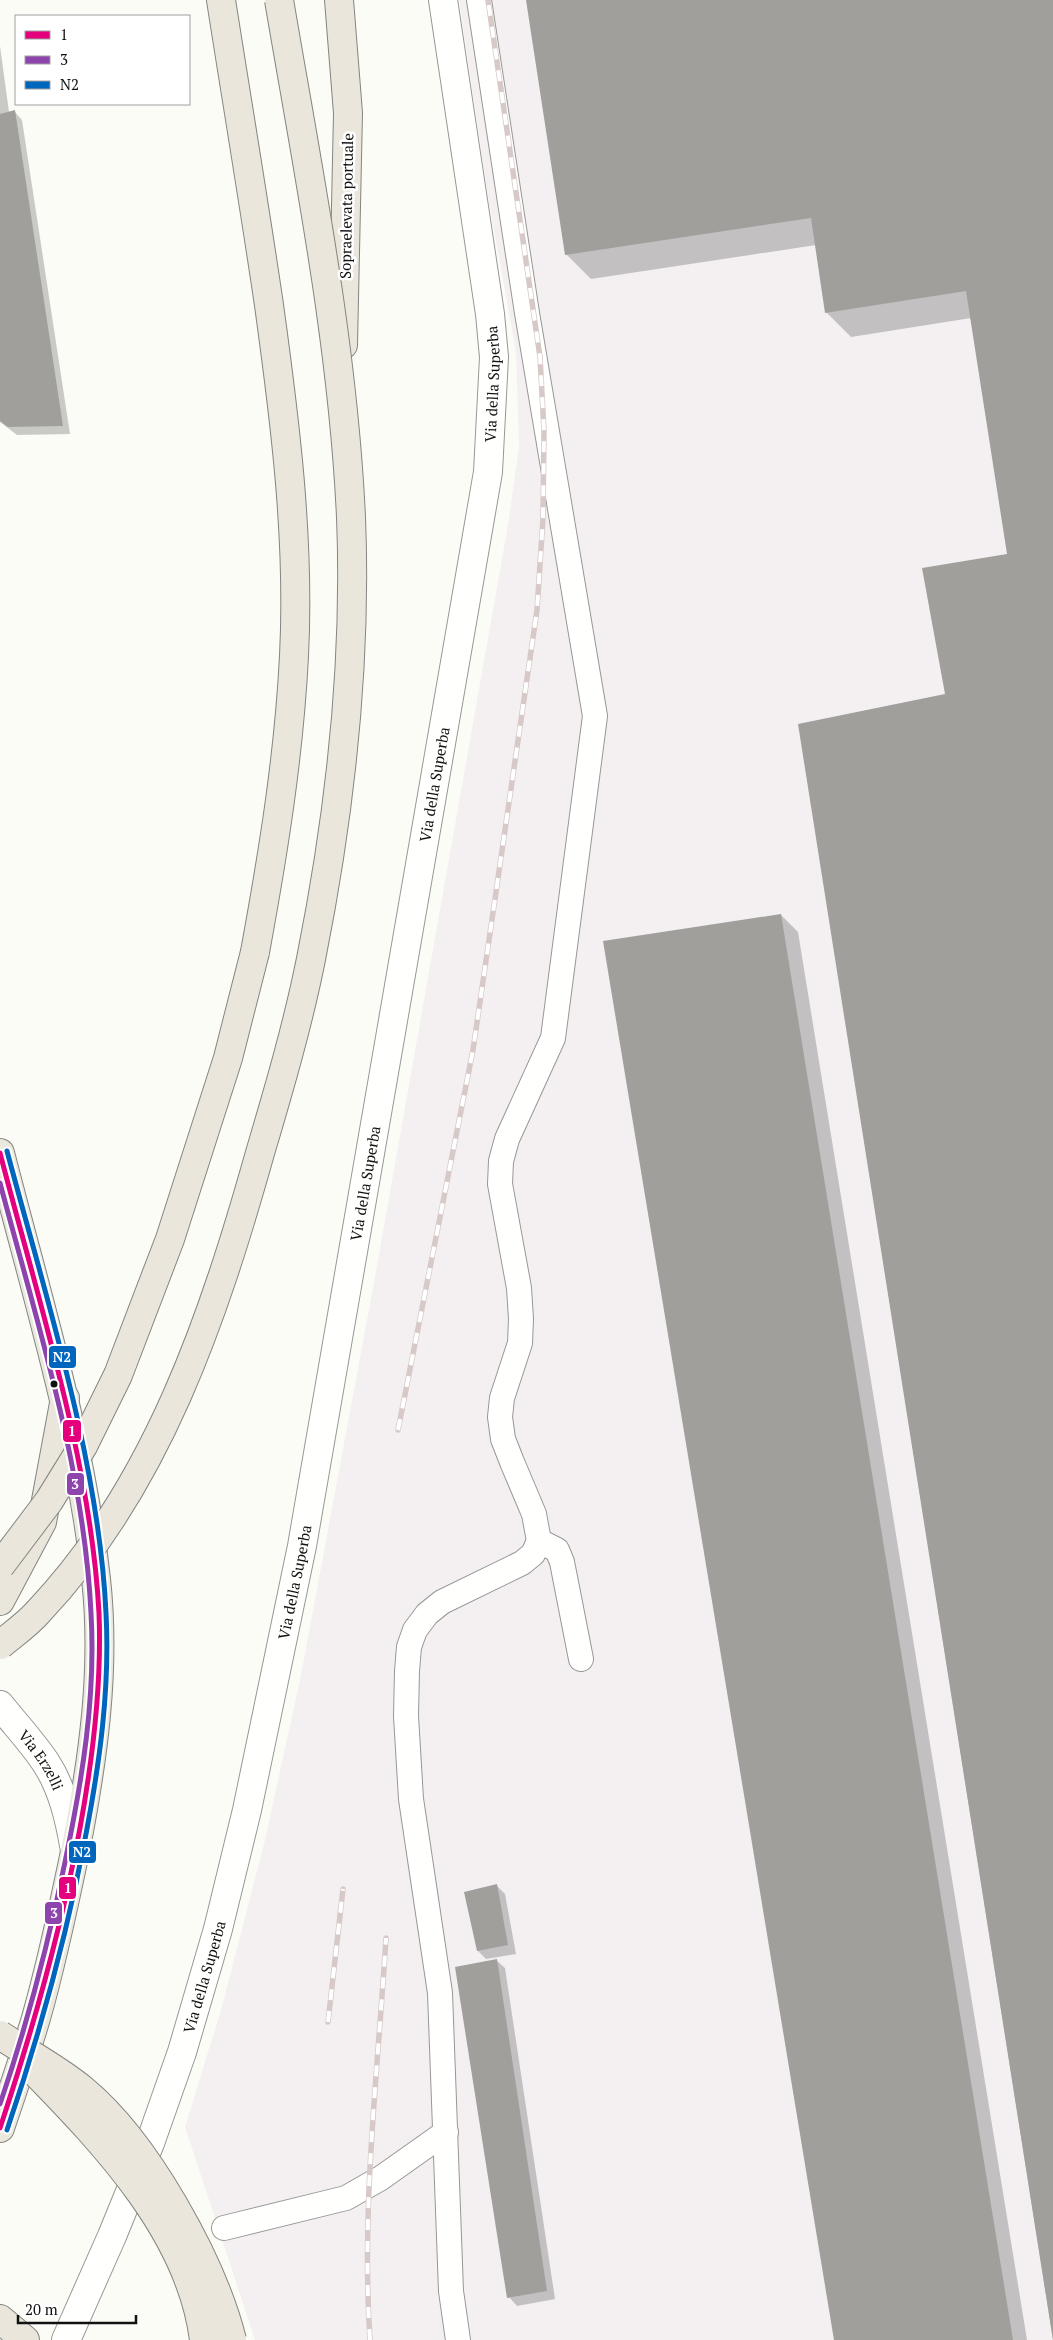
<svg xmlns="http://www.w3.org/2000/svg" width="1053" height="2340" font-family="'PT Serif',serif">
<rect width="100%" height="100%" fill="#fcfcf7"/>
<path fill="#f4f0f2" d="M459 0H1053V2340H255L185 2127 221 2010 265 1840 301 1675 375 1277 508 525 519 446 516 352 489 203Z"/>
<g fill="#0003">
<path d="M527 0H1053V2340L799 725 947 695 1010 555 971 318 851 337 826 312 816 245 591 279 567 255Z"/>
<path d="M0 46 9 112 14 111 22 120 70 434 17 435 0 422Z"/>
<path d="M781 915 798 932 1027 2340H835Z"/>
<path d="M497 1886 505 1894 516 1954 486 1959 478 1951Z"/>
<path d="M496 1960 505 1968 555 2299 517 2306 509 2297Z"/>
</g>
<g fill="#a09f9c">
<path d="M526 0H1053V2340L798 724 945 694 922 568 1007 554 966 291 825 313 811 218 565 255Z"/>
<path d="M15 110 63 426 8 427 0 421V114Z"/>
<path d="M781 914 1013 2340H834L603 941Z"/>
<path d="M497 1884 508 1945 477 1951 464 1892Z"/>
<path d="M497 1959 547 2291 507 2298 455 1967Z"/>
</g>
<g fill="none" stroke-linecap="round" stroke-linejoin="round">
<defs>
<g id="service">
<path d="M479 0 527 313 595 716 553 1038 507 1139 501 1161 500 1184 519 1288 521 1319 520 1343 502 1398 500 1417 503 1439 512 1462 534 1514 539 1541 557 1550 562 1562 581 1659"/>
<path d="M224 2228 346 2198 381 2178 446 2132"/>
<path d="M458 2340 451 2291 440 1993 411 1799 406 1716 407 1671 409 1647 415 1630 427 1614 442 1602 522 1563 533 1554 539 1541"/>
</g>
<g id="minor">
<path id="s1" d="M0 1705C15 1724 33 1743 46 1763 63 1789 70 1821 75 1851"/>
</g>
<g id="tertiary">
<path id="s2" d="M66 2340 112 2236 150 2143 182 2052 218 1929 247 1810 302 1546 488 472 494 357 490 314 443 0"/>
</g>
<path id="primary" d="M0 1153C36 1294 80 1434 96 1579 106 1669 93 1759 76 1847 64 1905 52 1962 36 2018 25 2055 12 2092 0 2128"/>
<g id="trunk">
<path d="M221 0C237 102 254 203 269 305 285 421 300 539 294 656 289 756 273 854 255 952"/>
<path d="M339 0 348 113 343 345"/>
<path d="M0 1601 42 1522 65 1398"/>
<path d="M0 2319 25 2340"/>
</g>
</defs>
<use href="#service" stroke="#979795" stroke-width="26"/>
<use href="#minor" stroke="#979795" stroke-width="30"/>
<use href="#tertiary" stroke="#979795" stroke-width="30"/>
<use href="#primary" stroke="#848482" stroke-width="30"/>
<use href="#trunk" stroke="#848482" stroke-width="30"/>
<use href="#service" stroke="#fffffe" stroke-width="24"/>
<use href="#minor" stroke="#fffffe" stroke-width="28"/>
<use href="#tertiary" stroke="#fffffe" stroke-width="28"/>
<use href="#primary" stroke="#ebe9dd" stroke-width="28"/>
<use href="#trunk" stroke="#eae6db" stroke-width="28"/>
<defs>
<g id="rail">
<path d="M398 1430 473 1050 537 610 543 518 544 431 540 357 488 0"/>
<path d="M328 2022 343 1889"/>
<path d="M370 2340C361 2206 378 2071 386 1938"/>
</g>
</defs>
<use href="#rail" stroke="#d7c9c7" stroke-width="5.5"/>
<use href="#rail" stroke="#fff" stroke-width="4" stroke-dasharray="11" stroke-linecap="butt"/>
<defs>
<g id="trunk-bridge">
<path d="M0 1566 49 1501 83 1446 118 1375 170 1239 228 1058 255 952"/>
<path d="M0 1645C13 1634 28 1624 39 1611 158 1485 214 1316 260 1153 279 1089 298 1024 311 959 340 814 357 665 351 517 343 344 308 171 279 0"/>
<path d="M0 2035C27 2053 58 2069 83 2090 146 2142 212 2261 232 2340"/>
<path d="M34 2071C106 2145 191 2234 204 2340"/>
</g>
</defs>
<use href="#trunk-bridge" stroke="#848482" stroke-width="30" stroke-linecap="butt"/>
<use href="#trunk-bridge" stroke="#eae6db" stroke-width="28"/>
<defs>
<path id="bus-1" d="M0 1153C38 1300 91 1462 99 1613 102 1685 93 1757 80 1828 61 1930 33 2029 0 2128"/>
<path id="bus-2" d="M0 1183C37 1323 84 1467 91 1613 96 1697 82 1781 65 1862 48 1945 27 2025 0 2104"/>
<path id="bus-3" d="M7 2130C40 2033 67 1935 86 1834 100 1761 110 1687 106 1613 99 1462 46 1298 7 1151"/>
</defs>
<use href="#bus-1" stroke="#fff" stroke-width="9"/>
<use href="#bus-2" stroke="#fff" stroke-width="9"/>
<use href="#bus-3" stroke="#fff" stroke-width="9"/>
<use href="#bus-1" stroke="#e5007d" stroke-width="5"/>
<use href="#bus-2" stroke="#8e44ad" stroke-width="5"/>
<use href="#bus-3" stroke="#0065bd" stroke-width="5"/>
</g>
<circle fill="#111" stroke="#fff" stroke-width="2" cx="54" cy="1384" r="4.5"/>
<g text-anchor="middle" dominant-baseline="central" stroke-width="5" stroke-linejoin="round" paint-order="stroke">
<g font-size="15" fill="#111" stroke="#fff">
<text transform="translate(346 206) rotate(-89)">Sopraelevata portuale</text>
<text stroke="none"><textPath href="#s2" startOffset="2009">Via della Superba</textPath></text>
<text stroke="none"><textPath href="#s2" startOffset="1604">Via della Superba</textPath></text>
<text stroke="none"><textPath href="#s2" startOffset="1199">Via della Superba</textPath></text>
<text stroke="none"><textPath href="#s2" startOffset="794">Via della Superba</textPath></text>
<text stroke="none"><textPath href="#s1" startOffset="69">Via Erzelli</textPath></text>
<text stroke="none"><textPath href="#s2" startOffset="389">Via della Superba</textPath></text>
</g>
</g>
<g stroke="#fff" stroke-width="2">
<rect x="48" y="1345" width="29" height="24" rx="5" fill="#0065bd"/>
<rect x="62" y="1419" width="20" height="24" rx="5" fill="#e5007d"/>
<rect x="66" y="1472" width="19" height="24" rx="5" fill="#8e44ad"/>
<rect x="68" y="1840" width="29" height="24" rx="5" fill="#0065bd"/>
<rect x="58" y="1876" width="19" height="24" rx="5" fill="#e5007d"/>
<rect x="44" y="1901" width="19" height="24" rx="5" fill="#8e44ad"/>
</g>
<g font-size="14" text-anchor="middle" font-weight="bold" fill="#fff">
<text x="62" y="1362">N2</text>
<text x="72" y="1436">1</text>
<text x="75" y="1489">3</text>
<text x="82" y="1857">N2</text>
<text x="68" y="1893">1</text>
<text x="54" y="1918">3</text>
</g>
<rect x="15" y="15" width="175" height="90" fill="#ffffff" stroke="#a0a0a0"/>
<rect x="25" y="31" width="25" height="8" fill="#e5007d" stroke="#a0a0a0"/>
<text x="60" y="40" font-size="15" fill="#111111">1</text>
<rect x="25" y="56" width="25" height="8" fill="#8e44ad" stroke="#a0a0a0"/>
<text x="60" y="65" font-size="15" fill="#111111">3</text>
<rect x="25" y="81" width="25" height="8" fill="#0065bd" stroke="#a0a0a0"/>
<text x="60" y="90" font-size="15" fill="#111111">N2</text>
<path d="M18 2315v8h118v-8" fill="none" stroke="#111111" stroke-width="2.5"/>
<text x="25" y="2315" font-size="15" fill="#111111" stroke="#ffffff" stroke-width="4" paint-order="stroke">20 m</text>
</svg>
